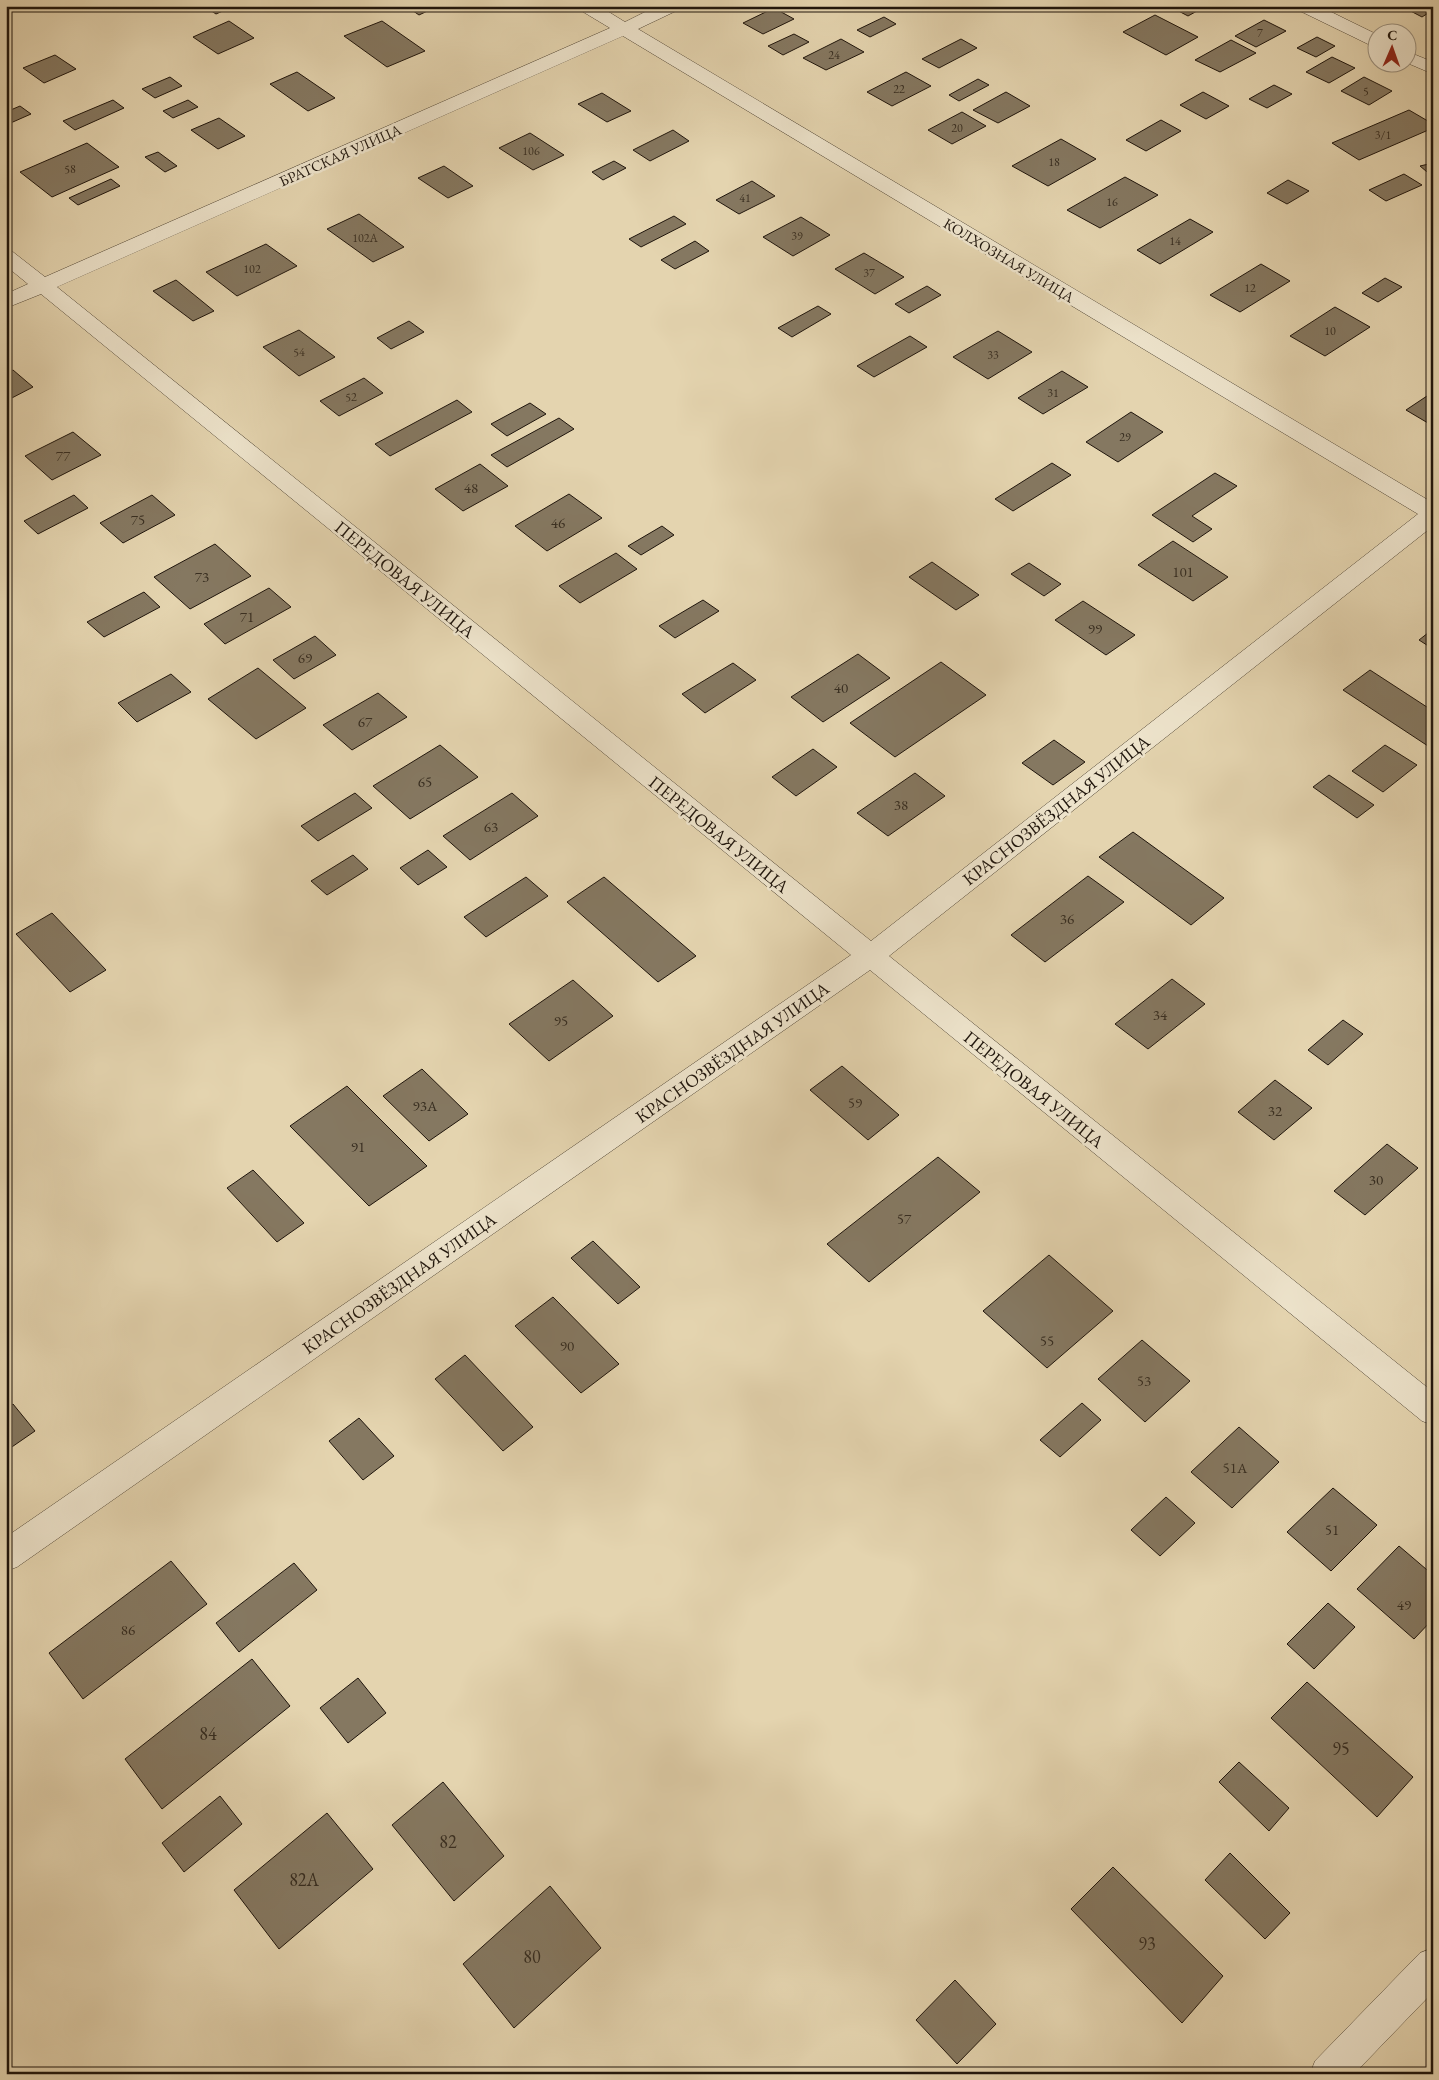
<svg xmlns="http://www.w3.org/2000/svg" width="1439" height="2080" font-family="'EB Garamond',serif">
<rect width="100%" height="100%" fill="#e4d4af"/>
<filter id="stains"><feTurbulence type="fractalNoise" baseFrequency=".004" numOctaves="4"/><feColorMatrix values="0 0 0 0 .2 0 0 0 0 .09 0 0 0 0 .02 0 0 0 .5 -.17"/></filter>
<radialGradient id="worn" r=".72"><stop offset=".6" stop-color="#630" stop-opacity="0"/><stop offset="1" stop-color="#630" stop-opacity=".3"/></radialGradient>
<g fill="#857861" stroke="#1f150c">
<path d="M204 6H234L216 14Z"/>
<path d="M406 6H438L419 15Z"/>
<path d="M1169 6H1206L1188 16Z"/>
<path d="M1401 6H1433V10L1422 17Z"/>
<path d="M774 8 794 19 763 34 743 23Z"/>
<path d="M1155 15 1198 37 1166 55 1123 32Z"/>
<path d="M884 17 896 24 870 37 857 30Z"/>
<path d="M1264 20 1286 31 1256 47 1235 36Z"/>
<path d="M229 21 254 38 218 54 193 37Z"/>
<path d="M382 21 425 51 387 67 344 36Z"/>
<path d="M794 34 809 42 783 55 768 46Z"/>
<path d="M1317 37 1335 46 1316 57 1297 48Z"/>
<path d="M841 39 864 52 826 70 803 58Z"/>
<path d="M961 39 977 48 939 68 922 59Z"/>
<path d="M1231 40 1256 53 1220 72 1195 60Z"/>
<path d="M55 55 76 69 44 83 23 68Z"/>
<path d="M1332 57 1355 68 1329 83 1306 72Z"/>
<path d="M297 72 335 98 308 111 270 84Z"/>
<path d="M906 72 931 86 892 106 867 92Z"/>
<path d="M170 77 182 86 155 98 142 89Z"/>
<path d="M1364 77 1392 91 1369 105 1341 91Z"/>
<path d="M978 79 989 85 959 101 949 95Z"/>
<path d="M1274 85 1292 94 1267 108 1249 99Z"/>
<path d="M1006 92 1030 106 998 123 973 110Z"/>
<path d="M1203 92 1229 106 1206 119 1180 105Z"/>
<path d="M602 93 631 111 607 122 578 104Z"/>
<path d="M113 100 124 108 75 130 63 121Z"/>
<path d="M188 100 198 107 173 118 163 111Z"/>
<path d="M20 106 31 114 6 125V112Z"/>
<path d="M1409 110 1433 124V128L1359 160 1332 143Z"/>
<path d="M962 112 986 126 952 144 928 130Z"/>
<path d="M219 118 245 136 218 149 191 130Z"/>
<path d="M1161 120 1181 131 1146 151 1126 140Z"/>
<path d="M673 130 689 141 650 161 633 150Z"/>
<path d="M530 133 564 155 533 170 499 148Z"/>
<path d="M1061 139 1096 159 1048 186 1012 166Z"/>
<path d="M87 143 119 167 52 197 20 172Z"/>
<path d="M158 152 177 166 165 172 145 157Z"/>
<path d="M614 161 626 168 603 180 592 172Z"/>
<path d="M1433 163V177L1420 166Z"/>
<path d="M444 166 473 186 448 198 418 178Z"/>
<path d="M1404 174 1422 185 1386 201 1369 190Z"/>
<path d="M1125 177 1158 195 1100 228 1067 210Z"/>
<path d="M111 179 120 186 78 205 69 198Z"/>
<path d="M1288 180 1309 191 1287 204 1267 193Z"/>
<path d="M752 181 775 196 739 214 716 200Z"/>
<path d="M359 214 404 247 373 262 327 229Z"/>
<path d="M674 216 686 224 641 247 629 239Z"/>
<path d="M801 217 830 235 793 256 763 237Z"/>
<path d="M1190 219 1213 232 1160 264 1137 250Z"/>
<path d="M695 241 709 251 675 269 661 260Z"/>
<path d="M266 244 297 266 237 296 206 272Z"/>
<path d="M864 253 904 277 875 294 835 269Z"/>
<path d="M1261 264 1290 281 1240 312 1210 295Z"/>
<path d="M1385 278 1402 287 1378 302 1362 293Z"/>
<path d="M176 280 214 311 193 321 153 291Z"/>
<path d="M927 286 941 295 909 313 895 304Z"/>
<path d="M818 306 831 314 792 337 778 328Z"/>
<path d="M1335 307 1370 327 1325 356 1290 336Z"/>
<path d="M409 321 424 332 391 349 377 338Z"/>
<path d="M299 330 335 357 299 376 263 347Z"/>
<path d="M998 331 1032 352 988 379 953 357Z"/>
<path d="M910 336 927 347 874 377 857 366Z"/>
<path d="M13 370 33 387 6 401V373Z"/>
<path d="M1062 371 1088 387 1043 414 1018 398Z"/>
<path d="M364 378 383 393 339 416 320 401Z"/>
<path d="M1433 392V426L1406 410Z"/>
<path d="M457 400 472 412 390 456 375 444Z"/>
<path d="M530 403 546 414 507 436 491 424Z"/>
<path d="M1131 412 1163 432 1118 462 1086 442Z"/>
<path d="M559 418 574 429 507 467 491 455Z"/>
<path d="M73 432 101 455 52 480 25 456Z"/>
<path d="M1052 463 1071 475 1013 511 995 499Z"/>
<path d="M480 464 508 486 463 511 435 489Z"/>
<path d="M1215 473 1237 486 1192 516 1212 529 1193 542 1152 515Z"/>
<path d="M569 494 602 518 547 551 515 526Z"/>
<path d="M74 495 88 508 38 534 24 521Z"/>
<path d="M152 495 175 515 123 543 100 523Z"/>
<path d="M662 526 674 535 641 555 628 546Z"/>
<path d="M1173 541 1228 577 1193 601 1138 565Z"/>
<path d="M215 544 251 576 190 609 154 577Z"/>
<path d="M616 553 637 569 580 603 559 586Z"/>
<path d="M932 562 979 595 956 610 909 577Z"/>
<path d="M1029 563 1061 584 1044 596 1011 574Z"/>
<path d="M269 588 291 607 225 644 204 624Z"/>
<path d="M144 592 160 607 104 637 87 622Z"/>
<path d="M703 600 719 611 675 638 659 626Z"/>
<path d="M1083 601 1135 635 1106 655 1055 620Z"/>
<path d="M1433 629V649L1419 640Z"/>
<path d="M315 636 336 655 294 679 273 660Z"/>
<path d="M858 654 890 678 823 722 791 697Z"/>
<path d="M941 662 986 695 895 757 850 723Z"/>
<path d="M733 663 756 680 705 713 682 694Z"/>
<path d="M258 668 306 708 256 739 208 699Z"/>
<path d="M1370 670 1433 711V747L1431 748 1343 690Z"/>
<path d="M171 674 191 692 137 722 118 703Z"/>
<path d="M378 693 407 717 352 750 323 725Z"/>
<path d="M1054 740 1085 762 1053 785 1022 763Z"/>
<path d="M440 745 478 777 410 819 373 786Z"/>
<path d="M1385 745 1417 765 1383 792 1352 771Z"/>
<path d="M813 749 837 767 796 796 772 777Z"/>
<path d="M915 773 945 796 888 836 857 813Z"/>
<path d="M1329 775 1374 805 1357 818 1313 787Z"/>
<path d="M355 793 372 808 318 841 301 826Z"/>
<path d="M512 793 538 816 470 860 443 836Z"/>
<path d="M1133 832 1224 898 1191 925 1099 857Z"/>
<path d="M428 850 447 867 418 885 400 868Z"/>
<path d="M353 855 368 869 327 895 311 881Z"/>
<path d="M1088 876 1124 902 1045 962 1011 935Z"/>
<path d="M526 877 548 896 486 937 464 917Z"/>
<path d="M604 877 696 956 658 982 567 902Z"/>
<path d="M52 913 106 970 70 992 16 934Z"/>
<path d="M1172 979 1205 1004 1148 1049 1115 1024Z"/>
<path d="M573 980 613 1016 549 1061 509 1024Z"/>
<path d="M1343 1020 1363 1034 1328 1065 1308 1050Z"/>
<path d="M842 1066 899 1115 868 1140 810 1090Z"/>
<path d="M422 1069 468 1114 429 1141 383 1096Z"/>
<path d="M1275 1080 1312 1108 1274 1140 1238 1112Z"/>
<path d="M347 1086 427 1166 369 1206 290 1126Z"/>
<path d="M1387 1144 1418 1168 1365 1215 1334 1191Z"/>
<path d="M938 1157 980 1192 869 1282 827 1244Z"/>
<path d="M253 1170 304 1223 277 1242 227 1188Z"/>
<path d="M593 1241 640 1287 618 1304 571 1258Z"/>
<path d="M1049 1255 1113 1311 1047 1368 983 1311Z"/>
<path d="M553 1297 619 1364 581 1393 515 1326Z"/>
<path d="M1142 1340 1190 1381 1145 1422 1098 1379Z"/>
<path d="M465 1355 533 1427 503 1451 435 1379Z"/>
<path d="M1082 1403 1101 1420 1060 1457 1040 1440Z"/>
<path d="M13 1404 35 1431 6 1451V1409Z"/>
<path d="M359 1418 394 1456 363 1480 329 1441Z"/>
<path d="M1239 1427 1279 1462 1232 1508 1191 1472Z"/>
<path d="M1333 1488 1377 1525 1331 1571 1287 1532Z"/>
<path d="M1166 1497 1195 1523 1160 1556 1131 1530Z"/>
<path d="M1399 1546 1433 1575V1619L1414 1639 1357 1589Z"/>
<path d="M171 1561 207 1604 83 1699 49 1653Z"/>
<path d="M294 1563 317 1590 239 1652 216 1623Z"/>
<path d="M1328 1603 1355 1627 1314 1669 1287 1644Z"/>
<path d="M252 1659 290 1706 162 1809 125 1759Z"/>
<path d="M358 1678 386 1713 348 1743 320 1708Z"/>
<path d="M1307 1682 1413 1777 1377 1817 1271 1718Z"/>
<path d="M1239 1762 1289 1808 1269 1831 1219 1782Z"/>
<path d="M443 1782 504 1856 454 1901 392 1825Z"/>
<path d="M220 1796 242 1824 184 1872 162 1843Z"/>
<path d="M327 1813 373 1869 279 1949 234 1890Z"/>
<path d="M1230 1853 1290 1913 1265 1939 1205 1880Z"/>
<path d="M1113 1867 1223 1976 1182 2023 1071 1909Z"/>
<path d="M550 1886 601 1948 514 2028 463 1964Z"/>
<path d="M955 1980 996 2024 957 2064 916 2020Z"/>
</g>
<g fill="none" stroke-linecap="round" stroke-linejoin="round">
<defs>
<g id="street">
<path d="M577 6H599L625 22 657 6H681L678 10 638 29 1433 503V526L889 956 1433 1392V1425L1422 1421 870 970 17 1567 6 1571V1537L851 955 41 294 6 308V294L28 284 6 266V250L13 252 45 277 610 28 580 10ZM623 36 1418 514 871 941 57 287Z"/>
<path d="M1295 6H1319L1376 34V46L1370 45 1298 10Z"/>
<path d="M1406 51 1433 62V74L1405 62H1406Z"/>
<path d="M1433 1948V1992L1354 2074H1310L1315 2061 1420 1953Z"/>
</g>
</defs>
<use href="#street" stroke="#504535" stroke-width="1"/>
<use href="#street" fill="#ede3cb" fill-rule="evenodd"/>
</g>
<g text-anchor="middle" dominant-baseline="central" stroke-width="5" stroke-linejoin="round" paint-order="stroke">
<g font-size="12" fill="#382e21">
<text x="1260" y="33">7</text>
<text x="834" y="55">24</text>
<text x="899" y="89">22</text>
<text x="1366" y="91">5</text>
<text x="957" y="128">20</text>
<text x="1383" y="135">3/1</text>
<text x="531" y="151">106</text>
<text x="1054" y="162">18</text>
<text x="70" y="169">58</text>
<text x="745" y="198">41</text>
<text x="1112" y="202">16</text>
<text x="797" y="236">39</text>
<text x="365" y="238">102А</text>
<text x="1175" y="241">14</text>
<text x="252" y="269">102</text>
<text x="869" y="273">37</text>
<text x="1250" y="288">12</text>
<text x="1330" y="331">10</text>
<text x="299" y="352">54</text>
<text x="993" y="355">33</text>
<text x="1053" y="393">31</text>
<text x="351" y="397">52</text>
<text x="1125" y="437">29</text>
</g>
<g font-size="15" fill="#1f150c" stroke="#ede3cb">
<text transform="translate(340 155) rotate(-24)">БРАТСКАЯ УЛИЦА</text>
<text transform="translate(1009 260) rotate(31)">КОЛХОЗНАЯ УЛИЦА</text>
</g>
<g font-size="15" fill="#382e21">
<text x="63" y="455">77</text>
<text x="471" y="487">48</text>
<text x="138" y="519">75</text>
<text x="558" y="522">46</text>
<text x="1183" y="571">101</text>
<text x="202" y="576">73</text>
<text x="247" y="616">71</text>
<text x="1095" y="628">99</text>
<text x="305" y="657">69</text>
<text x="841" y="687">40</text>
<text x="365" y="721">67</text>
<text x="425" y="781">65</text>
<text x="901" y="804">38</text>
<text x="491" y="826">63</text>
<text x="1067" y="918">36</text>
<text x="1160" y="1014">34</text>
<text x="561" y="1020">95</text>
<text x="855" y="1102">59</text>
<text x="425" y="1105">93А</text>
<text x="1275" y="1110">32</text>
<text x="358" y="1146">91</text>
<text x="1376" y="1179">30</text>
<text x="904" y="1218">57</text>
<text x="1047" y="1340">55</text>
<text x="567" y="1345">90</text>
<text x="1144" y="1380">53</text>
<text x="1235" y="1467">51А</text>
<text x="1332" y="1529">51</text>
<text x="1404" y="1604">49</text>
<text x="128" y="1629">86</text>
</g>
<g font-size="18" fill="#1f150c" stroke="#ede3cb">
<text transform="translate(405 579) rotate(39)">ПЕРЕДОВАЯ УЛИЦА</text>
<text transform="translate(1056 810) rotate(-38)">КРАСНОЗВЁЗДНАЯ УЛИЦА</text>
<text transform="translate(719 834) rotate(39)">ПЕРЕДОВАЯ УЛИЦА</text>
<text transform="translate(732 1052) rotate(-35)">КРАСНОЗВЁЗДНАЯ УЛИЦА</text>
<text transform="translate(1034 1089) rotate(39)">ПЕРЕДОВАЯ УЛИЦА</text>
<text transform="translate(399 1283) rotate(-35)">КРАСНОЗВЁЗДНАЯ УЛИЦА</text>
</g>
<g font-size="18" fill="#382e21">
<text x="208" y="1733">84</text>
<text x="1341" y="1748">95</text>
<text x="448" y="1841">82</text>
<text x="304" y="1879">82А</text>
<text x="1147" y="1943">93</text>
<text x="532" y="1956">80</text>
</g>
</g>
<rect width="1439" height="2080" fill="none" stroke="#e4d4af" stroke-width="25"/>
<rect x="8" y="8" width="1424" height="2065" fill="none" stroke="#1f150c" stroke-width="2.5"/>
<rect x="12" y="12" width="1414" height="2055" fill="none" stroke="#1f150c"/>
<g transform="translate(1392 48) rotate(2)"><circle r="24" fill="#ede3cb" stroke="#9b917f"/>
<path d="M0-4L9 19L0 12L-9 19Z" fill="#8f2418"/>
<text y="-8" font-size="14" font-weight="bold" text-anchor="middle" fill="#1f150c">С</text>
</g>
<rect width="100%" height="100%" filter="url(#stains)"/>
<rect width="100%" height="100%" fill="url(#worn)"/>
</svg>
